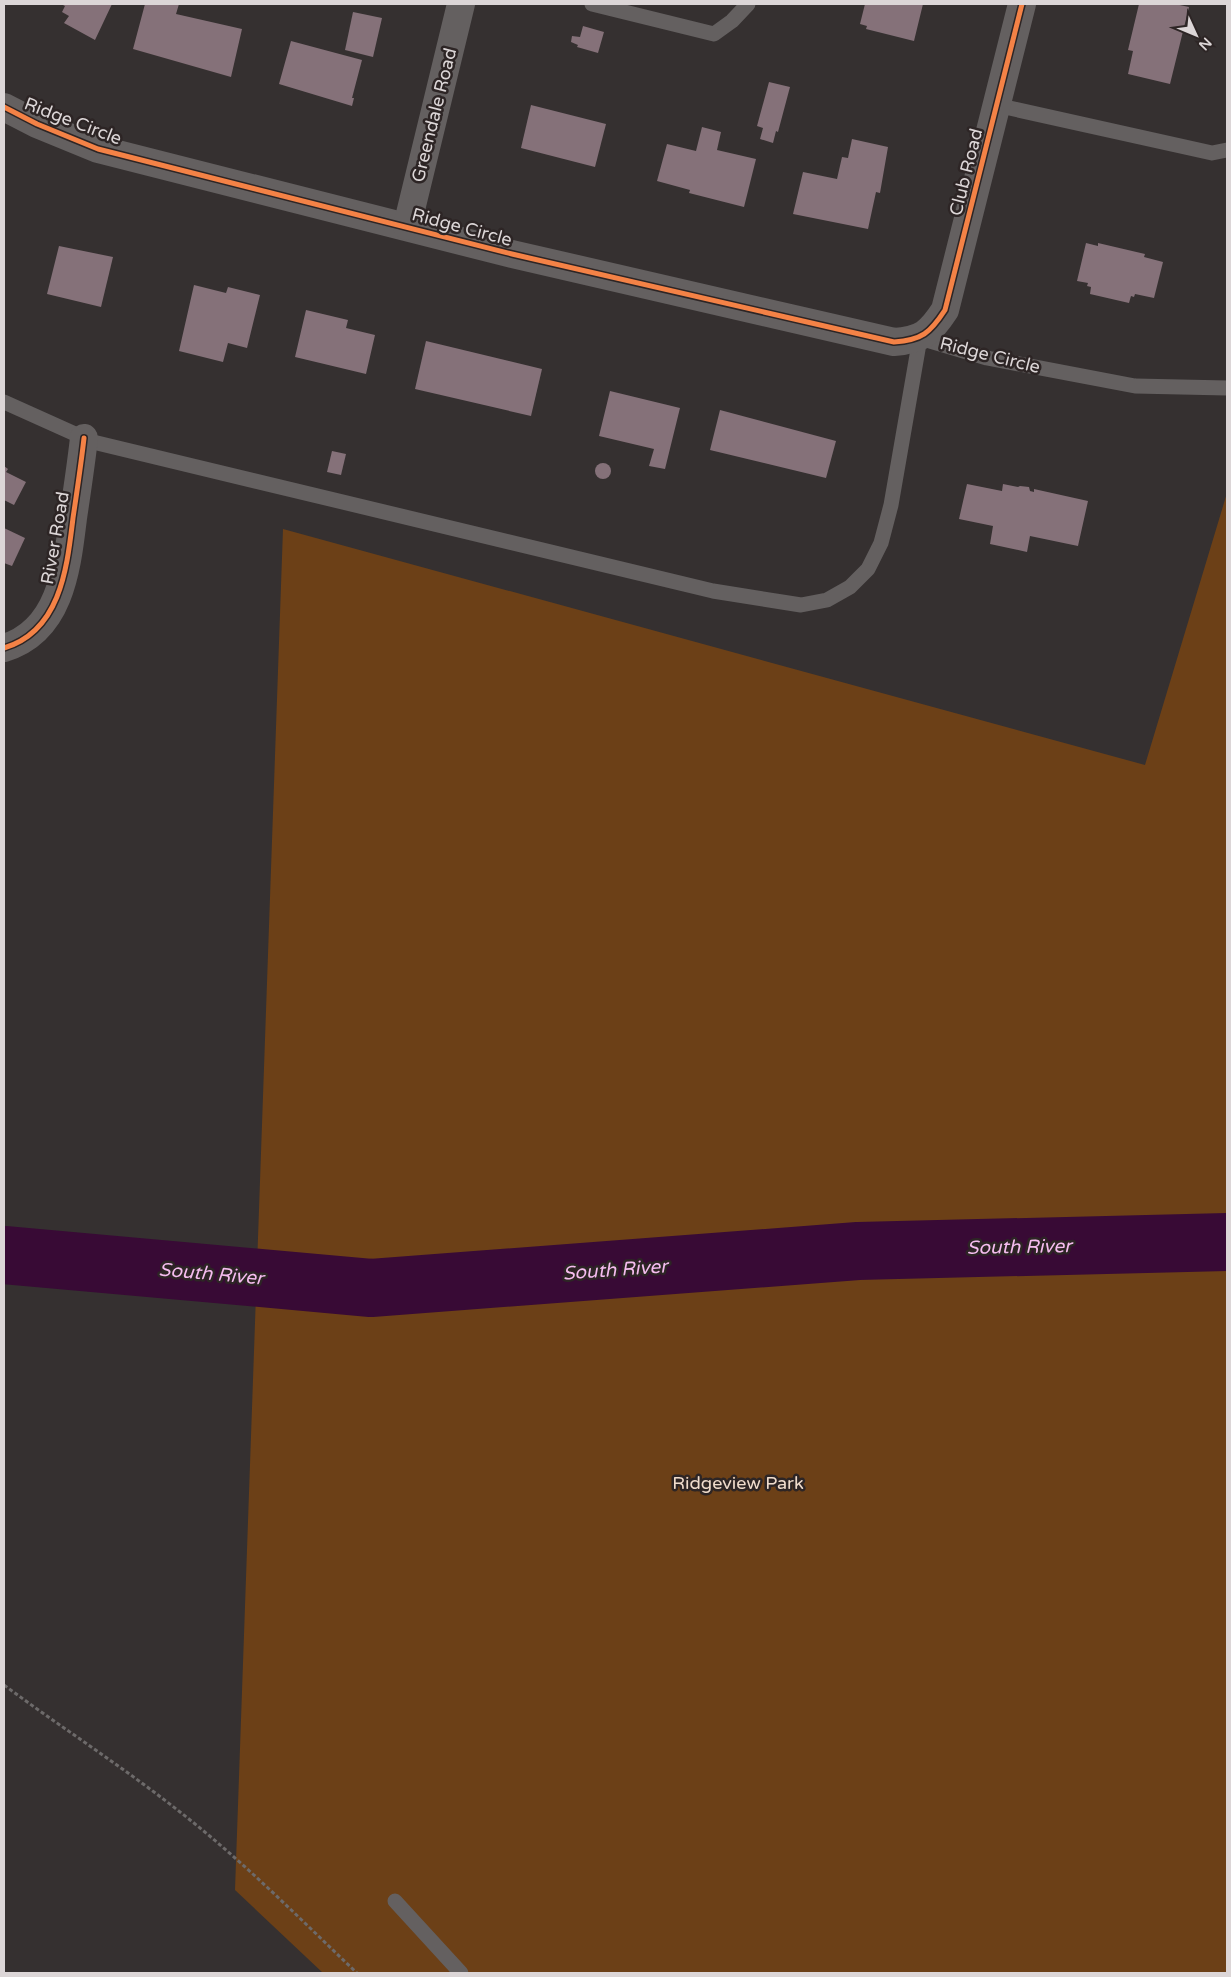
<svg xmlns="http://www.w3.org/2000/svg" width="1231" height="1977" font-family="'Varela Round',sans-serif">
<rect width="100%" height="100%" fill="#353030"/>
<path fill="#6c4017" d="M1227 493V1973H323L235 1890 283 529 1145 765Z"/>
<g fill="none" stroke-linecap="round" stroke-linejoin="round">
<path stroke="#380a35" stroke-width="58" d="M4 1255 371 1288 858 1251 1227 1242"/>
</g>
<g fill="#857179">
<path d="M61 4H112L95 40 64 23 69 16 62 12 65 6Z"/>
<path d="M145 4H179L176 14 242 29 231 77 133 49Z"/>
<path d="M865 4H923L914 41 866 29 867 26 860 24Z"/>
<path d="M1139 4H1175L1189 7 1170 84 1128 74 1133 51 1128 50Z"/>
<path d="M353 12 382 18 373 57 345 50Z"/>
<path d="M583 26 604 32 598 53 577 47 578 45 571 42 572 36 580 37Z"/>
<path d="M291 41 362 60 352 98H354L352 106 279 84Z"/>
<path d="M769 82 790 87 778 132 776 131 773 143 760 139 763 128 757 126Z"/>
<path d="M531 105 606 124 595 167 521 148Z"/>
<path d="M702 127 721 132 717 150 756 159 744 207 689 193 690 190 657 181 667 144 696 151Z"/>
<path d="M852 139 888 147 880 193 876 192 868 229 793 214 803 172 837 179 842 157 848 158Z"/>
<path d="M1086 243 1098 246V243L1145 254 1144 257 1163 262 1154 298 1135 294 1134 297 1131 296 1129 303 1090 294 1091 287 1087 286 1088 283 1077 281Z"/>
<path d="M59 246 113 257 101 307 47 294Z"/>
<path d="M194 285 226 293 228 287 260 295 247 348 228 343 223 362 179 351Z"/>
<path d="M306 310 348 320 346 328 375 335 366 374 295 357Z"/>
<path d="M426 341 542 369 531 416 415 389Z"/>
<path d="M610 391 680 408 665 469 649 466 654 449 599 436Z"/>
<path d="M720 410 836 441 826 478 710 450Z"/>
<path d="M332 451 346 454 341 475 327 472Z"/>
<circle cx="603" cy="471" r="8"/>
<path d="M4 466 8 469 6 472 26 482 14 505 4 500Z"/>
<path d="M967 484 1002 491 1003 484 1018 487 1020 486 1029 487 1030 491 1034 492V489L1088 501 1078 546 1030 536 1027 552 990 544 993 526 959 519Z"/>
<path d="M4 528 25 538 12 566 4 563Z"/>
</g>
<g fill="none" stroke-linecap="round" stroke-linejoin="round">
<path stroke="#6d6a6a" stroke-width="3" stroke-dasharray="4 2.5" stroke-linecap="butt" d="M4 1685C62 1728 123 1767 180 1812 243 1861 299 1918 357 1973"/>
<g stroke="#646060" stroke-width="15">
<path d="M592 4 714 34 732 21 748 4"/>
<path d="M996 105 1212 153 1227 150"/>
<path d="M4 402 93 442 713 591 801 605 827 600 850 587 868 569 881 543 891 505 920 338 987 358 1135 386 1227 388"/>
<path d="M395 1901 461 1973"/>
</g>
<g stroke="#646060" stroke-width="28">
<path d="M4 107 37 124 98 149 512 254 894 342C922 340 930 333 945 310L1022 4"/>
<path d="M407 226 461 4"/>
<path d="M4 648C61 631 67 567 73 518 77 491 81 465 84 438"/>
</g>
<defs>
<g id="cycleway">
<path d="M4 107 37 124 98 149 512 254 894 342C922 340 930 333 945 310L1022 4"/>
<path d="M4 648C61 631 67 567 73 518 77 491 81 465 84 438"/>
</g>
</defs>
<use href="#cycleway" stroke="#2d2525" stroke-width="8"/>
<use href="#cycleway" stroke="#f48246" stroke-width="5"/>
</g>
<g text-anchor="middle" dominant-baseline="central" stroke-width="5" stroke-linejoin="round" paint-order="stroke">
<g font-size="18" fill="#dcd6d7" stroke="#2d2525">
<text transform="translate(434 115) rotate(-76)">Greendale Road</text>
<text transform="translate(73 121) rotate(21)">Ridge Circle</text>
<text transform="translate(966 172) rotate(-76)">Club Road</text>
<text transform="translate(462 227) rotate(15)">Ridge Circle</text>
<text transform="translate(990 355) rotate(14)">Ridge Circle</text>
<text transform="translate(55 538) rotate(-80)">River Road</text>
</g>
<g font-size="18" fill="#f0dccc" stroke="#2d2525">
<text x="738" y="1483">Ridgeview Park</text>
</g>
<g font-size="19" font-style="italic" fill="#f5bcef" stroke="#2d2525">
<text transform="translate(1019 1247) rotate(-1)">South River</text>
<text transform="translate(615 1270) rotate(-4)">South River</text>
<text transform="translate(211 1274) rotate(5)">South River</text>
</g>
</g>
<rect width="1231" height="1977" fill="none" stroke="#dcd6d7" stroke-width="10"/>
<g transform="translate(1196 35) rotate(134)" stroke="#2d2525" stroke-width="4" paint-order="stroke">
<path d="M0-4L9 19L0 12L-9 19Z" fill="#dcd6d7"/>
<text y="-8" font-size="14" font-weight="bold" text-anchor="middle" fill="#dcd6d7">N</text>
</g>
</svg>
